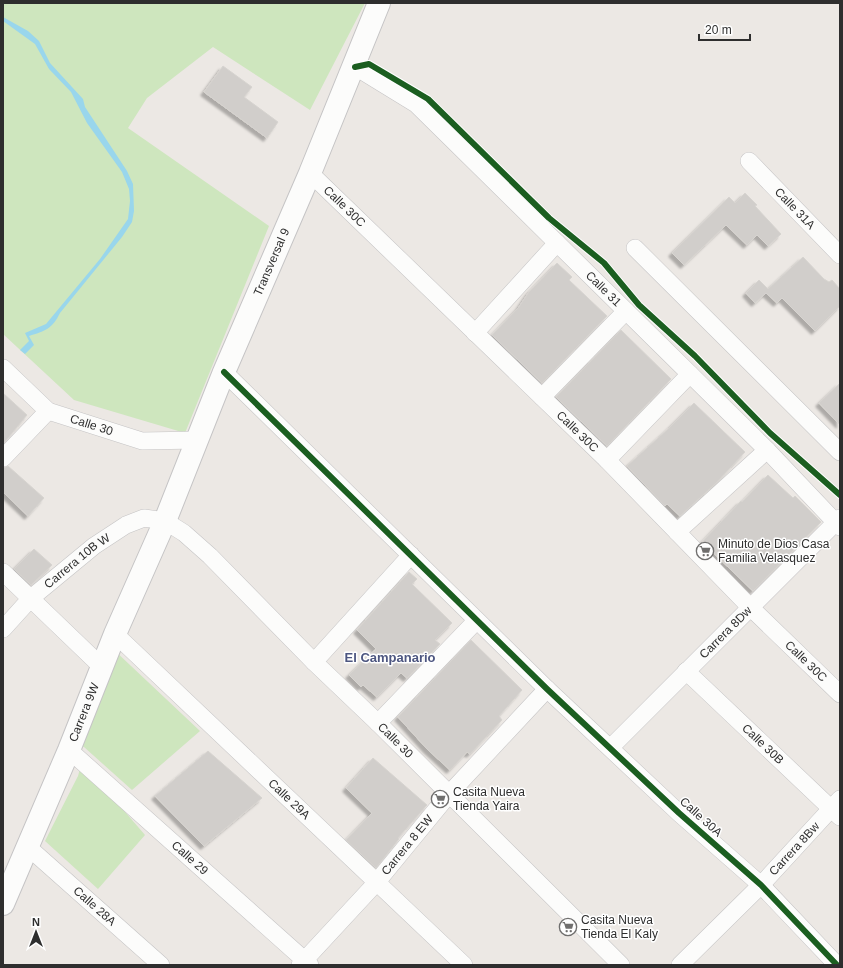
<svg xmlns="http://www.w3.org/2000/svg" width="843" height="968" font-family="Arial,sans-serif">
<defs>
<filter id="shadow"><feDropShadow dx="-3.5" dy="3.5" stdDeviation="1" flood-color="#0004"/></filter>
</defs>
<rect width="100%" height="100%" fill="#ece8e4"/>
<g fill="#cee6be">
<path d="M3 3H365L310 110 213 47 147 98 128 128 269 226 185 433 74 400 3 334Z"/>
<path d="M113 649 200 731 132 790 84 747 73 744Z"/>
<path d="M82 762 145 835 98 889 45 841 78 776Z"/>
</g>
<path fill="#99d6ec" d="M3 17 28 31 39 41 50 63 83 99 85 107 127 171 133 184 134 211 132 222 122 237 60 313C52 329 45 331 29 336L34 345 25 354 20 350 29 341 25 333 46 324 100 259 128 219 130 201 129 189 122 172 87 123 71 92 49 69 35 44 3 21Z"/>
<g fill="#d1cecb" stroke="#d7d4d0" filter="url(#shadow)">
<path d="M223 66 252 87 244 97 278 122 267 138 204 92Z"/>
<path d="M745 193 757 205 755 206 781 234 768 246 757 235 747 245 726 225 684 265 672 253 729 197 735 203Z"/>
<path d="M803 257 824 279 829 282 832 280 840 289V306L815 331 782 298 777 303 766 293 755 303 746 293 759 280 768 289Z"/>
<path d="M557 263 572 277 569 280 607 316 542 383 492 335 519 307 529 292Z"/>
<path d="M621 330 671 379 607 446 556 397Z"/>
<path d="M840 383V425L819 403Z"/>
<path d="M3 393 27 415 3 444Z"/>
<path d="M694 403 745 452 716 483 680 516 667 504 665 506 627 466 668 429Z"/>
<path d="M8 466 44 498 28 516 3 492V468Z"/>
<path d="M768 475 793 498 795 496 821 522 753 591 702 542 741 501 742 502Z"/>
<path d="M34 549 52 565 31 585 14 569Z"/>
<path d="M409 572 417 579 412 584 452 623 435 640 440 644 407 678 401 673 377 697 363 685 361 687 349 675 376 649 357 630Z"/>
<path d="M471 640 522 690 499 716 502 720 470 754 467 752 450 770 427 749 398 717Z"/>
<path d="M208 751 262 798 204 846 155 796Z"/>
<path d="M373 758 427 805 398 838 399 839 376 868 346 840 372 813 346 788Z"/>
</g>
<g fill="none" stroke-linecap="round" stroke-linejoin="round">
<defs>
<g id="street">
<path id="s1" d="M354 66 416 104 767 450 840 527"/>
<path id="s2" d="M749 161 840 255"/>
<path id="s3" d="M310 173 607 460 750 607 840 694"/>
<path d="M635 248 840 452"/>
<path d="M475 333 557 243"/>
<path id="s4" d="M3 368 48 411 142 441 198 440"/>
<path d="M224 372 547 689 679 813 761 885 837 965"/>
<path d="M542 397 626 311"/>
<path d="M3 458 48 411"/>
<path d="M607 460 690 374"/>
<path d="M677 532 767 450"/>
<path d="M3 572 103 668"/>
<path id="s5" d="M3 629 31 598 94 546 126 525 144 518 165 521 184 533 210 556 314 662 378 723 621 965"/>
<path id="s6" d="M115 634 464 965"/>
<path d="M314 662 411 555"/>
<path id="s7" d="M686 671 840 817"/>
<path d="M378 723 476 621"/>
<path id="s8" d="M611 747 840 518"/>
<path id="s9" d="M69 750 310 965"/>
<path id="s10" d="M28 847 161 965"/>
<path id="s11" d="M300 965 376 883 449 794 547 689"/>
<path id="s12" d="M680 965 761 885 840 799"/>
</g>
<g id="secondary">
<path id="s13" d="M3 904 69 750 115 634 165 521 224 372 310 173 379 3"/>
</g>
</defs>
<use href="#street" stroke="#c5c4c5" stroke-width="18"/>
<use href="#secondary" stroke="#c5c4c5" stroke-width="24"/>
<use href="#street" stroke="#fcfcfb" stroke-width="17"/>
<use href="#secondary" stroke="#fcfcfb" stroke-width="22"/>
<defs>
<g id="cycleway">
<path d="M355 67 369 64 428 99 549 218 604 263 639 305 695 356 770 433 840 495"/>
<path d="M224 372 547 689 679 813 761 885 837 965"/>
</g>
</defs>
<use href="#cycleway" stroke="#fff" stroke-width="8"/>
<use href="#cycleway" stroke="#1b5e20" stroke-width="6"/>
</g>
<defs>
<symbol id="supermarket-ring" viewBox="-11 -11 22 22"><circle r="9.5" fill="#fff" stroke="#706f6e" stroke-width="1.5"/><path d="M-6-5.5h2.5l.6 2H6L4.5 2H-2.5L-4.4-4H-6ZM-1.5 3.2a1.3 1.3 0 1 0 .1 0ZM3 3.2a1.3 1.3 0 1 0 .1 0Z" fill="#706f6e"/></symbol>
</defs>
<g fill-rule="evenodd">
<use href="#supermarket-ring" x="695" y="541" width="20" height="20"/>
<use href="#supermarket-ring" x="430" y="789" width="20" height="20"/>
<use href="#supermarket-ring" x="558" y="917" width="20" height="20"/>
</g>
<g text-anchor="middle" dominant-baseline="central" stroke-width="3" stroke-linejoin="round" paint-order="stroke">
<g font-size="12" fill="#2e2e2e" stroke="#fff">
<text stroke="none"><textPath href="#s3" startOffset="48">Calle 30C</textPath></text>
<text stroke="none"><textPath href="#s2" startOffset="66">Calle 31A</textPath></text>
<text stroke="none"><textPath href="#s13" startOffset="696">Transversal 9</textPath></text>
<text stroke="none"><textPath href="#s1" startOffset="336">Calle 31</textPath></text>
<text stroke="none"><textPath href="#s4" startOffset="108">Calle 30</textPath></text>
<text stroke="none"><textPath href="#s3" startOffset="372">Calle 30C</textPath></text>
<text stroke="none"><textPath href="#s5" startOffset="101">Carrera 10B W</textPath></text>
<text stroke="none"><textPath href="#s8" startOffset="162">Carrera 8Dw</textPath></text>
<text stroke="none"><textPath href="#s3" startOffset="696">Calle 30C</textPath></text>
<text stroke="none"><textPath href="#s13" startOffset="208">Carrera 9W</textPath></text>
<text stroke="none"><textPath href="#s5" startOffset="521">Calle 30</textPath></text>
<text stroke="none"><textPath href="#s7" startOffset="106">Calle 30B</textPath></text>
<text stroke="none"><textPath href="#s6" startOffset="240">Calle 29A</textPath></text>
<text transform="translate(701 817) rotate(42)">Calle 30A</text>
<text stroke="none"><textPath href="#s11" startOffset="161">Carrera 8 EW</textPath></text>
<text stroke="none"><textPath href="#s12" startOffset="163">Carrera 8Bw</textPath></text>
<text stroke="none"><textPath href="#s9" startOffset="162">Calle 29</textPath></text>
<text stroke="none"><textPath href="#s10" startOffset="89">Calle 28A</textPath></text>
</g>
<g font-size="12" fill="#2e2e2e" stroke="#fff" text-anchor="start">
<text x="718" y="544">Minuto de Dios Casa<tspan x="718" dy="14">Familia Velasquez</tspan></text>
<text x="453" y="792">Casita Nueva<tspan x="453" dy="14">Tienda Yaira</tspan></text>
<text x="581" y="920">Casita Nueva<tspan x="581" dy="14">Tienda El Kaly</tspan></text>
</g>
<g font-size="13" font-weight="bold" fill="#4d5680" stroke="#fff">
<text x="390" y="657">El Campanario</text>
</g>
</g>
<rect width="843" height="968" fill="none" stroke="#2e2e2e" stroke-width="8"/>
<g transform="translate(36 932)" stroke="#ffffff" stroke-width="3" paint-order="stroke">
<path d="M0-3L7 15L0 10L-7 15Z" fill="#2e2e2e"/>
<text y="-6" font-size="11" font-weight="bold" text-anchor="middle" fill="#2e2e2e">N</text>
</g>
<path d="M699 34v6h51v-6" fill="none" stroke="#2e2e2e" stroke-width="2"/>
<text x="705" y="34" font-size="12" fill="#2e2e2e" stroke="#ffffff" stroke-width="3" paint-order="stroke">20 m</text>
</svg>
